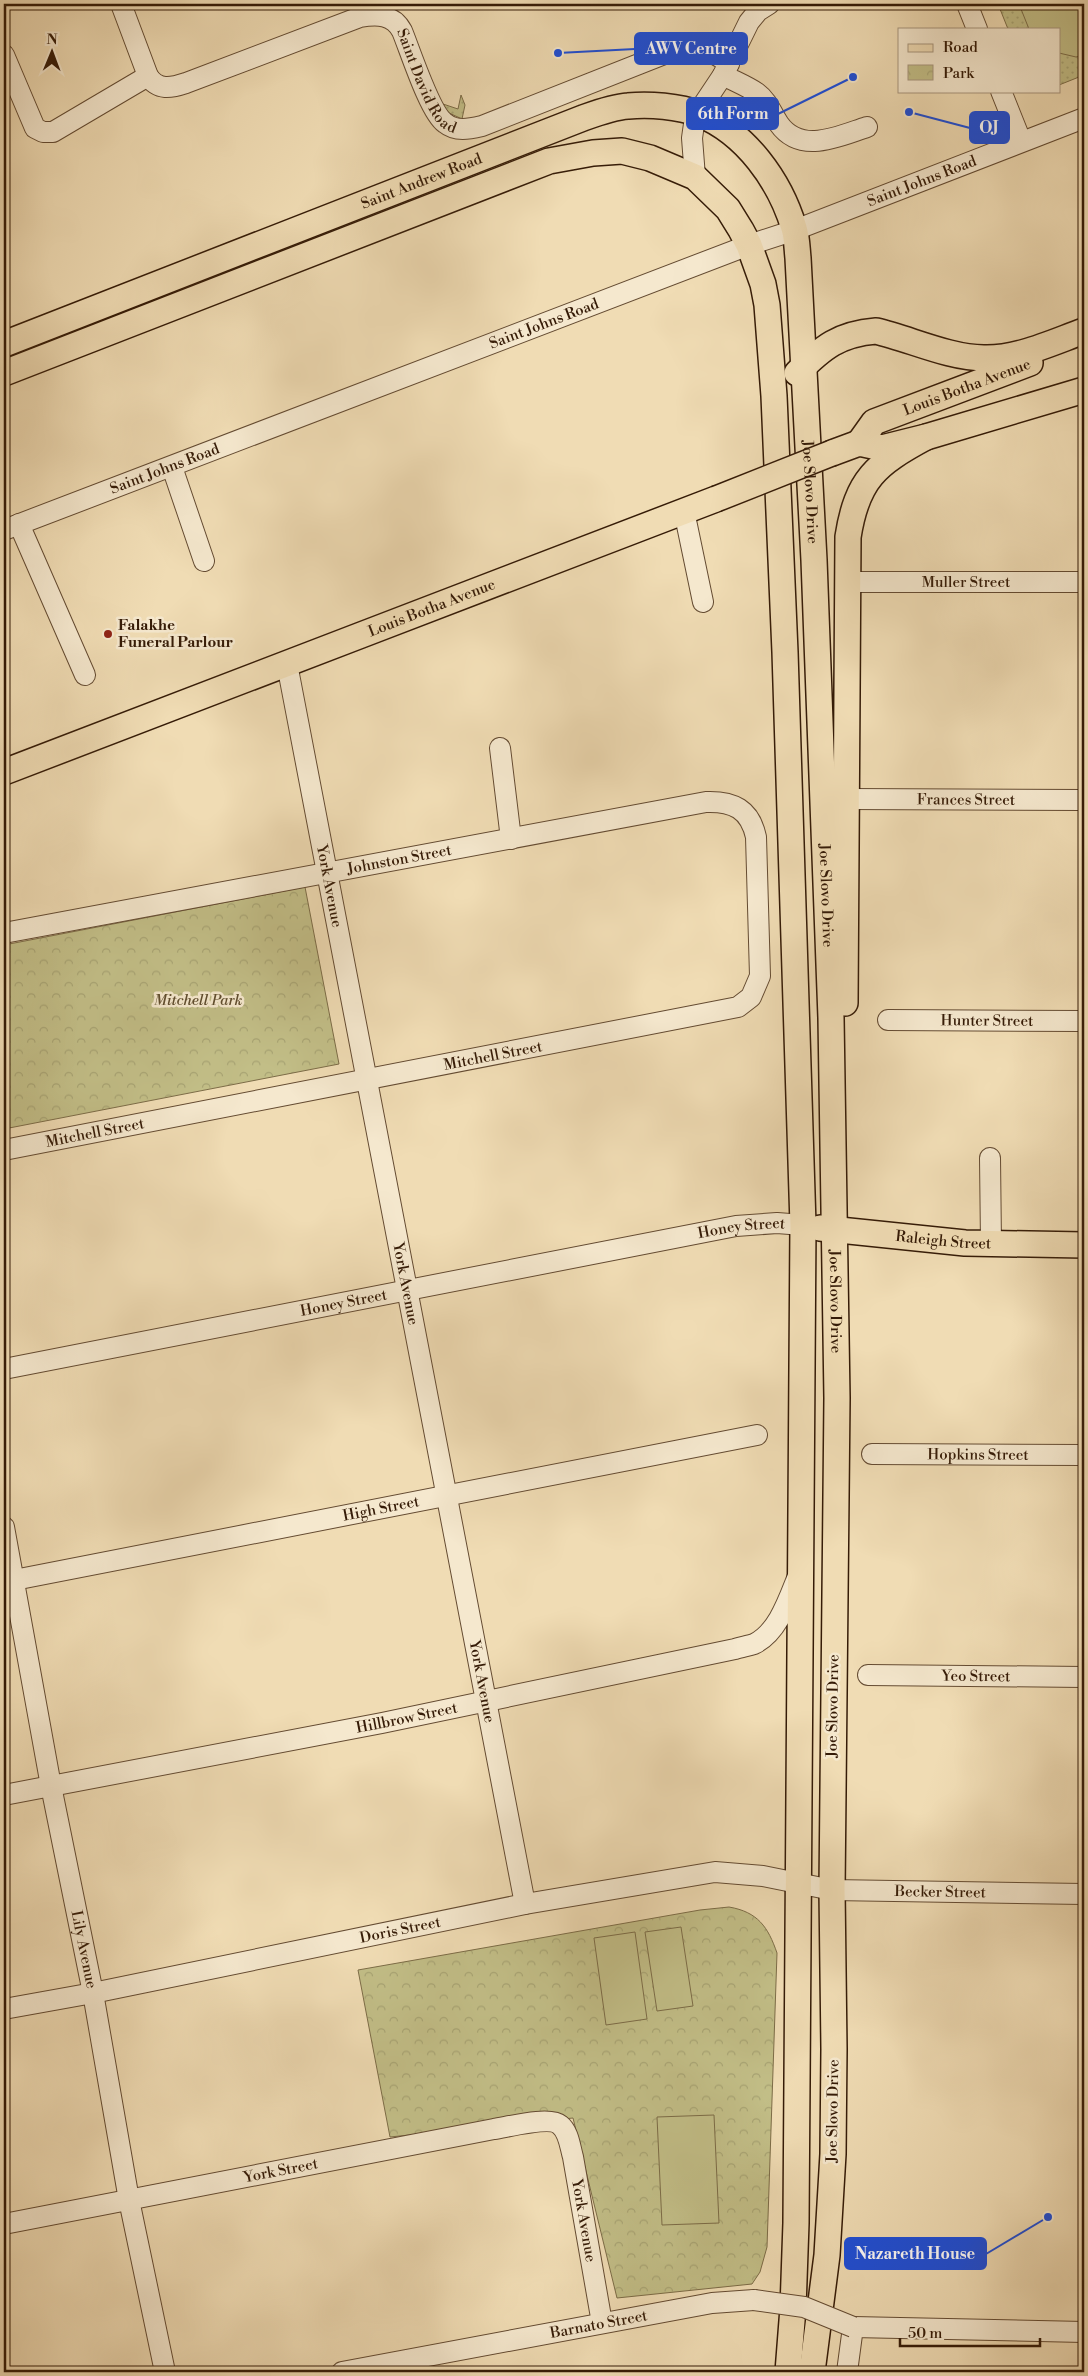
<svg xmlns="http://www.w3.org/2000/svg" width="1088" height="2376" font-family="'Libre Bodoni',serif">
<defs>
<pattern id="grass-dots" width="8" height="8" patternUnits="userSpaceOnUse" patternTransform="scale(1.25)"><rect width="8" height="8" fill="#c2be87"/><path d="M2 2h.1M6 6h.1" fill="none" stroke="#a7a373" stroke-width="1.8" stroke-linecap="round"/></pattern>
<pattern id="park-crowns" width="20" height="18" patternUnits="userSpaceOnUse" patternTransform="scale(1.25)"><rect width="20" height="18" fill="#c2be87"/><path d="M2 6a3 3 0 1 1 6 0M12 15a3 3 0 1 1 6 0" fill="none" stroke="#a7a373"/></pattern>
</defs>
<rect width="100%" height="100%" fill="#f0dcb4"/>
<filter id="stains"><feTurbulence type="fractalNoise" baseFrequency=".004" numOctaves="4"/><feColorMatrix values="0 0 0 0 .2 0 0 0 0 .09 0 0 0 0 .02 0 0 0 .5 -.17"/></filter>
<radialGradient id="worn" r=".72"><stop offset=".6" stop-color="#630" stop-opacity="0"/><stop offset="1" stop-color="#630" stop-opacity=".3"/></radialGradient>
<g fill="url(#grass-dots)" stroke="#7c6c47">
<path d="M998 4H1084V75L1059 85V29H1008Z"/>
<path d="M461 95 465 105 462 119 447 112 443 104 458 109Z"/>
</g>
<g fill="url(#park-crowns)" stroke="#7c6c47">
<path d="M305 887 339 1064 4 1129V945Z"/>
<path d="M729 1907C758 1912 768 1927 777 1953L767 2247 760 2272 752 2284 617 2298 573 2118 390 2137 358 1970 700 1910Z"/>
</g>
<g fill="#c2be87" stroke="#7c6c47">
<path d="M1019 4H1084V55L1076 57 1059 53V29H1029Z"/>
<path d="M681 1927 693 2006 657 2011 645 1932Z"/>
<path d="M635 1932 647 2019 606 2025 594 1938Z"/>
<path d="M714 2115 719 2223 662 2225 657 2117Z"/>
</g>
<g fill="none" stroke-linecap="round" stroke-linejoin="round">
<defs>
<g id="minor">
<path id="s1" d="M121 4 148 76C158 91 171 88 186 83L360 17C377 14 393 14 402 31 410 50 430 113 445 123 456 132 469 129 482 126L672 51C695 45 711 49 729 64"/>
<path d="M967 4 977 29"/>
<path d="M4 55 35 128 43 132H53L148 76"/>
<path d="M723 75C734 81 747 86 757 93 768 101 772 114 779 124 801 155 839 136 867 127"/>
<path d="M1001 91 1021 141"/>
<path d="M695 177 692 138 695 117 723 75 749 22 758 11 769 4"/>
<path d="M172 467 204 561"/>
<path d="M684 511 703 602"/>
<path d="M19 524 85 675"/>
<path id="s2" d="M4 530 749 245 795 230 1084 118"/>
<path id="s3" d="M847 582H1084"/>
<path id="s4" d="M287 664 525 1904"/>
<path d="M500 748 511 839"/>
<path id="s5" d="M848 799 1084 800"/>
<path id="s6" d="M4 933 706 802C733 801 750 809 756 837L760 976 751 997 738 1007 4 1150"/>
<path id="s7" d="M888 1020 1084 1021"/>
<path d="M990 1158 991 1244"/>
<path id="s8" d="M4 1369 736 1226 777 1223 803 1225"/>
<path id="s9" d="M872 1454 1084 1455"/>
<path id="s10" d="M4 1527 51 1786 93 1993 129 2200 165 2372"/>
<path id="s11" d="M4 1582 757 1435"/>
<path id="s12" d="M868 1675 1084 1677"/>
<path id="s13" d="M4 1795 382 1723 735 1649C741 1647 748 1646 754 1644 778 1633 789 1598 798 1576"/>
<path id="s14" d="M4 2009 93 1993 525 1904 715 1872 763 1876 832 1890 1084 1894"/>
<path id="s15" d="M4 2224 494 2129C508 2127 550 2116 560 2125 569 2132 570 2147 573 2157L602 2323"/>
<path id="s16" d="M342 2372 712 2303 754 2300"/>
<path d="M847 2372 853 2327 1084 2332"/>
</g>
<g id="major">
<path id="s17" d="M4 344 583 118C597 113 613 107 628 106 649 104 679 106 699 114 746 133 780 181 794 228 797 238 797 249 798 258L814 560 831 1018 837 1398 832 1890 834 2049 833 2154 827 2255 812 2372"/>
<path d="M4 373 549 161 593 153 622 151 650 158 695 177 728 209 741 230 749 245 763 284 767 305 774 396 785 652 803 1225 796 2223 793 2308 788 2372"/>
<path d="M797 373C823 347 839 334 876 331 910 339 950 358 984 358 1018 359 1053 342 1084 331"/>
<path id="s18" d="M859 443 874 422 1030 363"/>
<path d="M832 453 859 443 882 448 926 437 1084 390"/>
<path id="s19" d="M4 772C242 683 478 588 716 499"/>
<path d="M845 1003 848 537C857 479 876 464 926 437"/>
<path id="s20" d="M820 1228 965 1243 1084 1245"/>
</g>
</defs>
<use href="#minor" stroke="#644b32" stroke-width="22"/>
<use href="#major" stroke="#351b07" stroke-width="28"/>
<use href="#minor" stroke="#f5e8ce" stroke-width="20"/>
<use href="#major" stroke="#f0dcb4" stroke-width="25"/>
<defs>
<path id="minor-bridge" d="M754 2300 804 2307 853 2327"/>
<path id="major-bridge" d="M716 499 832 453"/>
</defs>
<use href="#minor-bridge" stroke="#644b32" stroke-width="22" stroke-linecap="butt"/>
<use href="#major-bridge" stroke="#351b07" stroke-width="28" stroke-linecap="butt"/>
<use href="#minor-bridge" stroke="#f5e8ce" stroke-width="20"/>
<use href="#major-bridge" stroke="#f0dcb4" stroke-width="25"/>
</g>
<circle fill="#8f2418" stroke="#f5e8ce" stroke-width="2" cx="108" cy="634" r="5"/>
<g text-anchor="middle" dominant-baseline="central" stroke-width="5" stroke-linejoin="round" paint-order="stroke">
<g font-size="15" fill="#351b07" stroke="#f5e8ce">
<text stroke="none"><textPath href="#s1" startOffset="410">Saint David Road</textPath></text>
<text stroke="none"><textPath href="#s2" startOffset="982">Saint Johns Road</textPath></text>
<text stroke="none"><textPath href="#s17" startOffset="448">Saint Andrew Road</textPath></text>
<text stroke="none"><textPath href="#s2" startOffset="578">Saint Johns Road</textPath></text>
<text stroke="none"><textPath href="#s18" startOffset="125">Louis Botha Avenue</textPath></text>
<text stroke="none"><textPath href="#s2" startOffset="172">Saint Johns Road</textPath></text>
<text stroke="none"><textPath href="#s17" startOffset="1158">Joe Slovo Drive</textPath></text>
<text stroke="none"><textPath href="#s3" startOffset="119">Muller Street</textPath></text>
<text stroke="none"><textPath href="#s19" startOffset="458">Louis Botha Avenue</textPath></text>
<text stroke="none"><textPath href="#s5" startOffset="118">Frances Street</textPath></text>
<text stroke="none"><textPath href="#s6" startOffset="402">Johnston Street</textPath></text>
<text stroke="none"><textPath href="#s4" startOffset="226">York Avenue</textPath></text>
<text stroke="none"><textPath href="#s17" startOffset="1562">Joe Slovo Drive</textPath></text>
<text stroke="none"><textPath href="#s7" startOffset="99">Hunter Street</textPath></text>
<text transform="translate(493 1056) rotate(-11)">Mitchell Street</text>
<text transform="translate(95 1133) rotate(-11)">Mitchell Street</text>
<text stroke="none"><textPath href="#s8" startOffset="751">Honey Street</textPath></text>
<text stroke="none"><textPath href="#s20" startOffset="124">Raleigh Street</textPath></text>
<text stroke="none"><textPath href="#s4" startOffset="631">York Avenue</textPath></text>
<text stroke="none"><textPath href="#s8" startOffset="346">Honey Street</textPath></text>
<text stroke="none"><textPath href="#s17" startOffset="1968">Joe Slovo Drive</textPath></text>
<text stroke="none"><textPath href="#s9" startOffset="106">Hopkins Street</textPath></text>
<text stroke="none"><textPath href="#s11" startOffset="384">High Street</textPath></text>
<text stroke="none"><textPath href="#s12" startOffset="108">Yeo Street</textPath></text>
<text stroke="none"><textPath href="#s4" startOffset="1036">York Avenue</textPath></text>
<text transform="translate(833 1706) rotate(-89)">Joe Slovo Drive</text>
<text stroke="none"><textPath href="#s13" startOffset="410">Hillbrow Street</textPath></text>
<text stroke="none"><textPath href="#s14" startOffset="951">Becker Street</textPath></text>
<text stroke="none"><textPath href="#s14" startOffset="404">Doris Street</textPath></text>
<text stroke="none"><textPath href="#s10" startOffset="430">Lily Avenue</textPath></text>
<text transform="translate(833 2111) rotate(-89)">Joe Slovo Drive</text>
<text stroke="none"><textPath href="#s15" startOffset="282">York Street</textPath></text>
<text stroke="none"><textPath href="#s15" startOffset="666">York Avenue</textPath></text>
<text stroke="none"><textPath href="#s16" startOffset="261">Barnato Street</textPath></text>
</g>
<g font-size="15" font-weight="bold" fill="#351b07" stroke="#f5e8ce" text-anchor="start">
<text x="118" y="625">Falakhe<tspan x="118" dy="17">Funeral Parlour</tspan></text>
</g>
<g font-size="15" font-style="italic" fill="#5f4c2d" stroke="#f5e8ce">
<text x="198" y="1000">Mitchell Park</text>
</g>
</g>
<path fill="none" stroke="#1d4ed8" stroke-width="2" d="M558 53L635 49M853 77L778 114M909 112L970 128M1048 2217L986 2254"/>
<g fill="#1d4ed8" stroke="#f5e8ce" stroke-width="2">
<circle cx="558" cy="53" r="5"/>
<circle cx="853" cy="77" r="5"/>
<circle cx="909" cy="112" r="5"/>
<circle cx="1048" cy="2217" r="5"/>
</g>
<g fill="#1d4ed8" stroke="#1d4ed8" stroke-width="2">
<rect x="635" y="33" width="112" height="31" rx="5"/>
<rect x="687" y="98" width="91" height="31" rx="5"/>
<rect x="970" y="112" width="39" height="31" rx="5"/>
<rect x="845" y="2238" width="141" height="31" rx="5"/>
</g>
<g font-size="16" text-anchor="middle" font-weight="bold" fill="#fff">
<text x="691" y="54">AWV Centre</text>
<text x="733" y="119">6th Form</text>
<text x="989" y="133">OJ</text>
<text x="915" y="2259">Nazareth House</text>
</g>
<rect width="1088" height="2376" fill="none" stroke="#f0dcb4" stroke-width="20"/>
<rect x="5" y="5" width="1078" height="2366" fill="none" stroke="#351b07" stroke-width="2.5"/>
<rect x="10" y="10" width="1068" height="2356" fill="none" stroke="#351b07"/>
<rect x="898" y="28" width="162" height="65" fill="#f5e8ce" stroke="#a8967e"/>
<rect x="908" y="44" width="25" height="8" fill="#f0dcb4" stroke="#a8967e"/>
<text x="943" y="52" font-size="15" fill="#351b07">Road</text>
<rect x="908" y="65" width="25" height="15" fill="url(#park-crowns)" stroke="#a8967e"/>
<text x="943" y="78" font-size="15" fill="#351b07">Park</text>
<g transform="translate(52 52) rotate(1)" stroke="#f5e8ce" stroke-width="4" paint-order="stroke">
<path d="M0-4L9 19L0 12L-9 19Z" fill="#351b07"/>
<text y="-8" font-size="14" font-weight="bold" text-anchor="middle" fill="#351b07">N</text>
</g>
<path d="M900 2338v8h140v-8" fill="none" stroke="#351b07" stroke-width="2.5"/>
<text x="908" y="2338" font-size="15" fill="#351b07" stroke="#f5e8ce" stroke-width="4" paint-order="stroke">50 m</text>
<rect width="100%" height="100%" filter="url(#stains)"/>
<rect width="100%" height="100%" fill="url(#worn)"/>
</svg>
